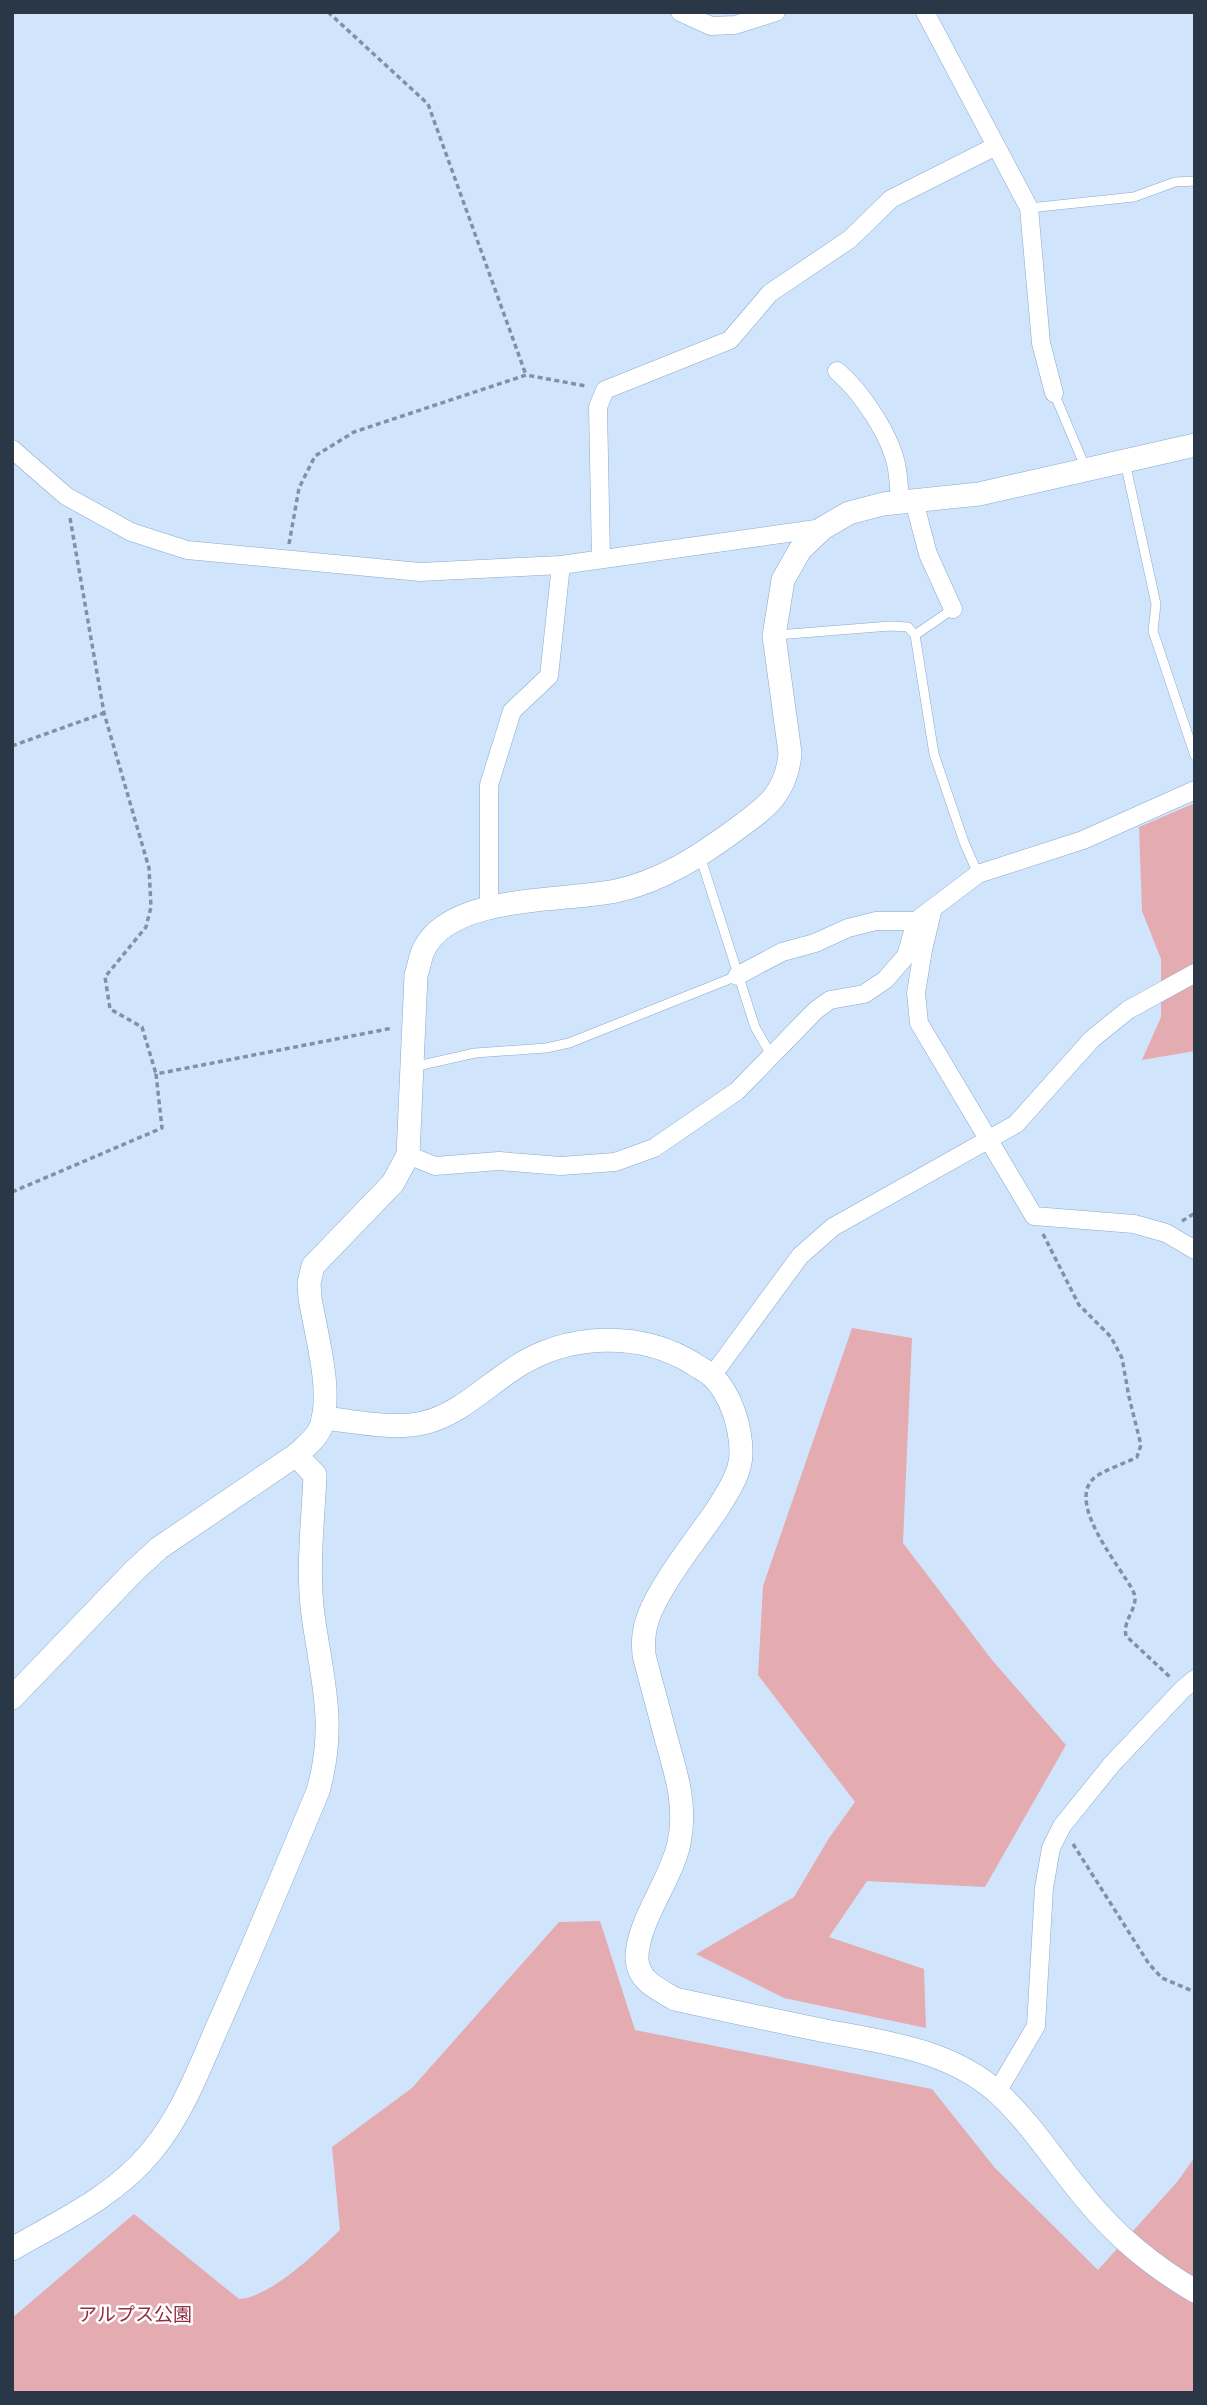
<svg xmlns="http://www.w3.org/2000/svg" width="1207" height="2405" font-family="Signika,'Noto Sans JP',sans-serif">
<rect width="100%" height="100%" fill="#d0e5fc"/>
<g fill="#e4abb1">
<path d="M1195 803V1051L1142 1060 1161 1017V959L1142 911 1139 827Z"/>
<path d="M852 1328 912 1338 903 1543 992 1660 1066 1745 985 1887 867 1881 829 1937 924 1969 926 2028 784 1998 696 1954 794 1897 829 1838 855 1802 758 1675 763 1586Z"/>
<path d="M600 1921 635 2030 932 2089 995 2168 1098 2270 1177 2182 1195 2157V2393H12V2318L134 2214 239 2299C271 2297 317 2252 340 2230L332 2147 412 2088 559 1922Z"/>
</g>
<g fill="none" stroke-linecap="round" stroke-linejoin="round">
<defs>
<g id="service">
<path d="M1029 208 1134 197 1175 182 1195 181"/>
<path d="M1054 393 1086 469"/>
<path d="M1125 462 1156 604 1153 631 1195 756"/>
<path d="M777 635 890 626 908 627 915 635 934 754 964 842 978 874"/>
<path d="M915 635 953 609"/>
<path d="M700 856 755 1027 771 1055"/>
<path d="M413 1067 475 1053 546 1048 569 1043 737 976"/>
</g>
<g id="minor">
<path d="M680 12 711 26 735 25 776 12"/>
<path d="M925 12 1029 208 1041 343 1054 393"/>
<path d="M837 371C861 391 892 437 897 469 899 480 899 491 900 502"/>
<path d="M12 449 66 496 131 532 187 550 420 572 561 565 823 528"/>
<path d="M914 501 928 554 953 609"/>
<path d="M601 558 598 407 605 390 730 340 770 293 850 239 891 199 996 146"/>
<path d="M1195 790 1083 840 978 874 933 908 923 950 916 993 919 1023 1034 1216 1134 1224 1166 1233 1195 1250"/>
<path d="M489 907V785L512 711 549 676 561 565"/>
<path d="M737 976 782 952 815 943 848 928 876 921H916"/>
<path d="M408 1155 435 1166 499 1161 561 1166 615 1162 654 1148 737 1091 816 1010 830 1000 864 994 885 980 906 956 916 921 933 908"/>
<path d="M712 1376 800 1256 833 1227 1016 1124 1092 1039 1128 1010 1195 973"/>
<path d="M997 2092 1036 2026 1044 1888 1051 1848 1062 1826 1112 1764 1183 1689 1195 1679"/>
</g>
<g id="tertiary">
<path d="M323 1418C354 1421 391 1430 423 1423 458 1415 484 1388 513 1369 566 1333 640 1330 694 1364 699 1368 707 1371 712 1376 731 1394 741 1427 741 1453 741 1474 726 1495 716 1511 696 1540 659 1586 648 1618 643 1631 643 1642 644 1655 651 1683 659 1710 666 1738 676 1773 687 1806 679 1843 672 1879 636 1923 637 1959 638 1981 658 1989 675 1999 724 2010 772 2020 821 2030 882 2042 950 2049 998 2093 1032 2124 1056 2164 1086 2199 1116 2236 1154 2267 1195 2291"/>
<path d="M12 1698 134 1571 159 1548 296 1455C305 1447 316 1439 321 1427 333 1391 316 1335 310 1298L309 1283 313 1266 393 1183 408 1155 416 975C419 967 420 957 424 949 451 894 563 902 616 891 662 881 700 856 738 828 767 807 787 792 790 753L774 636 783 580 800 550 823 528 849 513 883 504 979 494 1195 445"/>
<path d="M12 2249C61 2221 115 2196 151 2152 183 2114 200 2066 220 2021 254 1945 286 1868 318 1791 337 1724 322 1680 313 1615 307 1569 313 1521 315 1475L296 1455"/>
</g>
</defs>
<use href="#service" stroke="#88a9ce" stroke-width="10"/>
<use href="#minor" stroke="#88a9ce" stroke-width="19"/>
<use href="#tertiary" stroke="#88a9ce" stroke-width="24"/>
<g stroke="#8091a4" stroke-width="3.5" stroke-dasharray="5 3.5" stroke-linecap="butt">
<path d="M328 12 428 104 526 375"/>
<path d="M70 518 104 713 149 868 151 907 146 927 105 977 110 1009 142 1027 156 1074"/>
<path d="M289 544 299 488 315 456 354 432 526 375 586 386"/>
<path d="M12 746 104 713"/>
<path d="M12 1192 162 1128 156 1074 393 1028"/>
<path d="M1182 1221 1195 1213"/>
<path d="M1043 1234 1079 1305 1111 1337 1122 1358 1129 1397 1141 1445 1137 1457C1126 1463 1101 1471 1093 1479 1067 1505 1121 1567 1133 1591 1141 1607 1122 1618 1126 1636L1171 1678"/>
<path d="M1073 1844 1149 1964 1162 1978 1195 1992"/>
</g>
<use href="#service" stroke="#fff" stroke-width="9"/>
<use href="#minor" stroke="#fff" stroke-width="18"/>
<use href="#tertiary" stroke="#fff" stroke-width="23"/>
</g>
<g text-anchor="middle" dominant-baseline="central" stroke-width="5" stroke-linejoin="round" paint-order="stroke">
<g font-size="19" fill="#932c43" stroke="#fff">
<text x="135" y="2315">アルプス公園</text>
</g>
</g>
<rect width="1207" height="2405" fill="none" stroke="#2a3747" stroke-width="28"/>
</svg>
